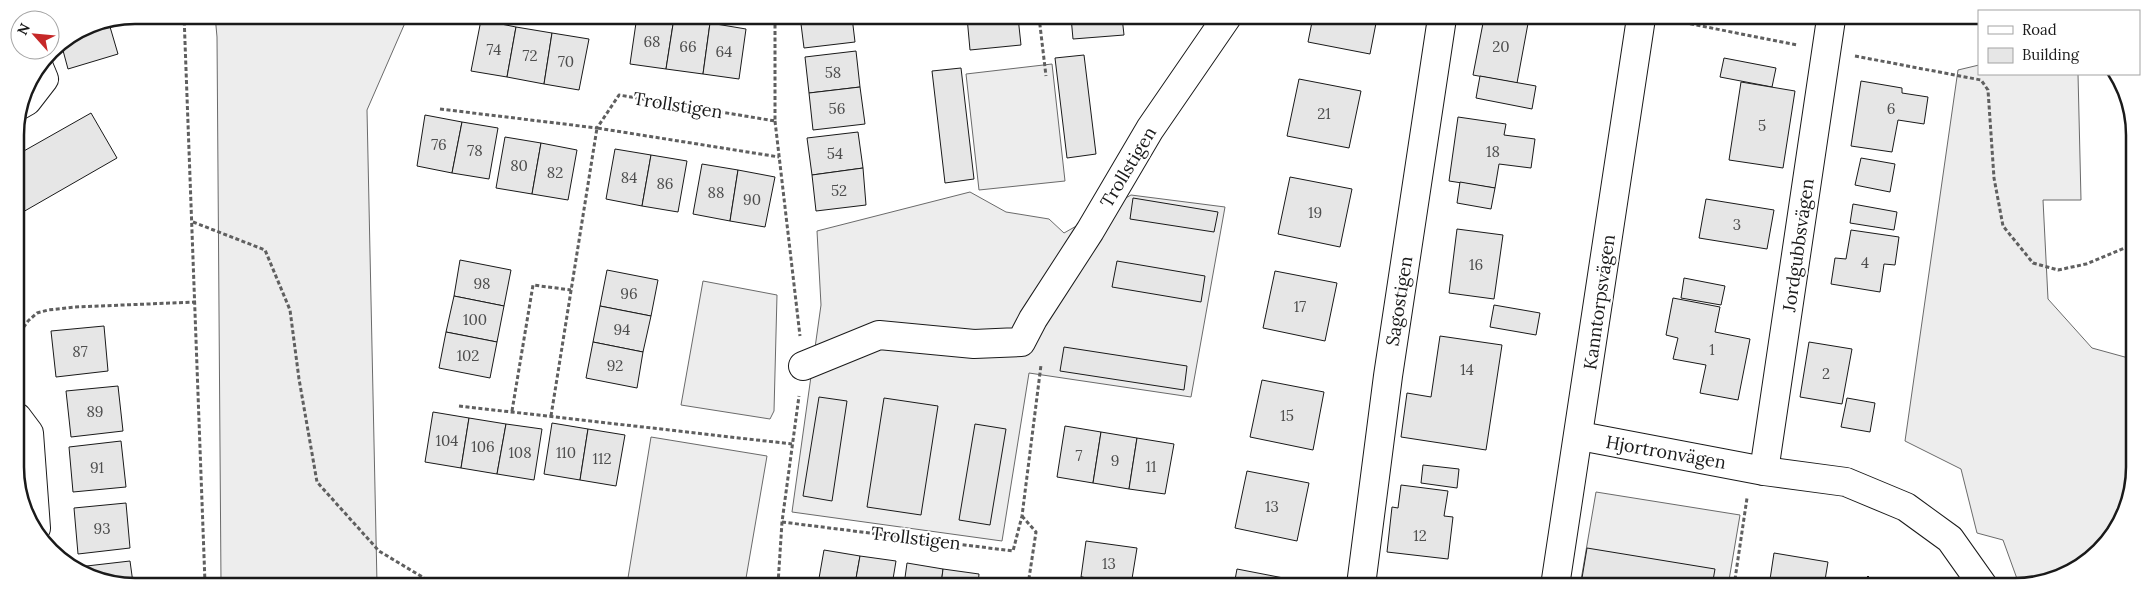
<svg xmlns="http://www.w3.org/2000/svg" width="2150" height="602" font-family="Lora,serif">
<rect width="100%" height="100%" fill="#fff"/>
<g fill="#ededed" stroke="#6a6a6a">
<path d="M215 15 408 16 367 110 377 584 221 583 217 37Z"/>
<path d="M1052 64 1065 181 979 190 966 74Z"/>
<path d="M1979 65V74H2078L2081 200H2043L2048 299 2092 348 2132 359 2131 498 2115 534 2088 562 2023 587H2020L2003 540 1977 533 1961 469 1905 441 1958 70Z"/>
<path d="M970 192 1006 212 1049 219 1064 233 1131 195 1225 207 1191 397 1029 373 1002 541 792 512 821 305 817 231Z"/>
<path d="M703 281 777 295 774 411 770 419 681 405Z"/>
<path d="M651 437 767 456 745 584H627Z"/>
<path d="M1596 492 1740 515 1728 586H1580Z"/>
</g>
<g fill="#e6e6e6" stroke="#1a1a1a">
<path d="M637 16 674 18 666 69 630 64Z"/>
<path d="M800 16 852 17 855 42 804 48Z"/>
<path d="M967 17H1018L1021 45 970 50Z"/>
<path d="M1071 17H1122L1124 35 1073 39Z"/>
<path d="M1313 17 1377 18 1370 54 1308 42Z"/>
<path d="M674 18 710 23 703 74 666 69Z"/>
<path d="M1484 18H1529L1517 83 1473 75Z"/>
<path d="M108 20 118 54 68 69 61 43 89 24Z"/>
<path d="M481 20 516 27 507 77 471 71Z"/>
<path d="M710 23 746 29 739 79 703 74Z"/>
<path d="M516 27 552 33 544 84 507 77Z"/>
<path d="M552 33 589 39 579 90 544 84Z"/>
<path d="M856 51 860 87 809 93 805 57Z"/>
<path d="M1084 55 1096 154 1067 158 1055 58Z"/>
<path d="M1724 58 1776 68 1772 87 1720 77Z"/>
<path d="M961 68 974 179 945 183 932 71Z"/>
<path d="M1480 76 1536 86 1532 109 1476 98Z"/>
<path d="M1299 79 1361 91 1349 148 1287 136Z"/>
<path d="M1861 81 1902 88V93L1928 97 1924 124 1898 120 1892 152 1851 146Z"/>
<path d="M1741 82 1795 91 1783 168 1729 160Z"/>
<path d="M860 87 865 124 813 130 809 93Z"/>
<path d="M2127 100 2133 112V120H2127Z"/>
<path d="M91 113 117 158 16 216 15 156Z"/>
<path d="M425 115 462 122 452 173 417 166Z"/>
<path d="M1458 117 1506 124 1504 135 1535 139 1531 168 1499 164 1495 188 1449 181Z"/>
<path d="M462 122 498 128 489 179 452 173Z"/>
<path d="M858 132 863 168 812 175 807 138Z"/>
<path d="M505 137 541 143 532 194 496 188Z"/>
<path d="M541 143 577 150 568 200 532 194Z"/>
<path d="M2128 147H2133L2132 194H2126Z"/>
<path d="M615 149 651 155 642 206 606 199Z"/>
<path d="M651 155 687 161 678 212 642 206Z"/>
<path d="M1861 158 1895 164 1890 192 1855 185Z"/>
<path d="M702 164 738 170 730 221 693 214Z"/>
<path d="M863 168 866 205 816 211 812 175Z"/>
<path d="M738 170 775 177 765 227 730 221Z"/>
<path d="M1290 177 1352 189 1340 247 1278 234Z"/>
<path d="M1460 182 1495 188 1491 209 1457 203Z"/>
<path d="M1133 198 1218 212 1214 232 1130 219Z"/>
<path d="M1706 199 1774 210 1767 249 1699 238Z"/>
<path d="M1853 204 1897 212 1894 230 1850 223Z"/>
<path d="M1457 229 1503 235 1494 299 1449 293Z"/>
<path d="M1851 230 1899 237 1895 265 1884 264 1880 292 1831 284 1835 258 1846 259Z"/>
<path d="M460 260 511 270 504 306 454 296Z"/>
<path d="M1117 261 1205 276 1201 302 1112 287Z"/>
<path d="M607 270 658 280 651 316 600 306Z"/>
<path d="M1275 271 1337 283 1325 341 1263 328Z"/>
<path d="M1684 278 1725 286 1721 305 1681 298Z"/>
<path d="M454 296 504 306 497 342 446 332Z"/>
<path d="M1673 298 1720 307 1715 332 1750 339 1738 400 1700 393 1706 365 1673 359 1678 338 1666 335Z"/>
<path d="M1494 305 1540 313 1536 335 1490 327Z"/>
<path d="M600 306 651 316 643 352 593 342Z"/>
<path d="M104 326 108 371 56 377 51 331Z"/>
<path d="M446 332 497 342 490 378 439 368Z"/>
<path d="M1440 336 1502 345 1486 450 1401 437 1407 393 1431 397Z"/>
<path d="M593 342 643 352 637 388 586 378Z"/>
<path d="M1809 342 1852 349 1842 404 1800 397Z"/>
<path d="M1064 347 1187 366 1184 390 1060 371Z"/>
<path d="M1262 380 1324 392 1313 450 1250 437Z"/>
<path d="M118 386 123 431 71 437 66 391Z"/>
<path d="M819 397 847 401 832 501 803 496Z"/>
<path d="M884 398 938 406 921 515 867 507Z"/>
<path d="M1847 398 1875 403 1870 432 1841 427Z"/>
<path d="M433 412 469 418 461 468 425 462Z"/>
<path d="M469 418 506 424 497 474 461 468Z"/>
<path d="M552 423 588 429 580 480 544 474Z"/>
<path d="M506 424 542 429 534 480 497 474Z"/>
<path d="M975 424 1006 429 990 525 959 520Z"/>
<path d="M1065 426 1101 432 1093 483 1057 477Z"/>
<path d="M588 429 625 435 616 486 580 480Z"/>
<path d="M1101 432 1137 438 1129 489 1093 483Z"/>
<path d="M1137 438 1174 444 1165 494 1129 489Z"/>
<path d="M121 441 126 487 73 492 69 447Z"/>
<path d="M1423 465 1459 469 1457 488 1421 483Z"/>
<path d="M1247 471 1309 483 1297 541 1235 528Z"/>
<path d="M1401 485 1448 491 1444 516 1453 517 1448 559 1387 552 1392 507 1398 508Z"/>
<path d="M126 503 130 548 78 554 74 508Z"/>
<path d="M1086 541 1137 548 1131 585 1081 577Z"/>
<path d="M1587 548 1715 569 1712 586H1626L1582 578Z"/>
<path d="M824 550 860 556 855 584H818Z"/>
<path d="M1774 553 1828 562 1824 586H1769Z"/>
<path d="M860 556 896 561 892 585 855 584Z"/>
<path d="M130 561 133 583H104L78 567Z"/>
<path d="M907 563 943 569 941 585H904Z"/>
<path d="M943 569 979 574 978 585H941Z"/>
<path d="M1237 569 1299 581 1298 585H1234Z"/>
<path d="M1868 576 1878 586H1858Z"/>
<path d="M1081 577 1131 585H1079Z"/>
</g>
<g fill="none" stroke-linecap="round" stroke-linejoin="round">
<defs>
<g id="minor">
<path d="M20 105 27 101 44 79 39 67"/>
<path d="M803 366 879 335 974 344 1021 342 1033 319 1090 231 1150 129 1227 17"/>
<path d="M17 417 29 433 36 528"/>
<path d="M1580 436 1764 471 1846 482 1906 507 1950 539 1984 587"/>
<path d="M1764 471 1831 19"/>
<path d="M1361 585 1388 376 1442 18"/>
<path d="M1555 586 1641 18"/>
</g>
</defs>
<use href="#minor" stroke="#1a1a1a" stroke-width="30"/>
<g stroke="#5f5f5f" stroke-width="3" stroke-dasharray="4 2.5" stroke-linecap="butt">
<path d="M184 15 205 583"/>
<path d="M1039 17 1046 76"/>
<path d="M1671 20 1797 45"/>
<path d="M1855 56 1981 80 1988 90 1994 178 2003 226 2033 263 2058 270 2086 264 2132 245"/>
<path d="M440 109 597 128 619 95 775 121V16"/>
<path d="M775 121 800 336"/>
<path d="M193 222 265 250 290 310 299 379 317 482 379 551 434 584"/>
<path d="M16 338 28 321 37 313 48 310 75 307 196 302"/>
<path d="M459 406 792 444"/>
<path d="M512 411 533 285 571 290"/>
<path d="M551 416 597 128 779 157"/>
<path d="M1022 516 1036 532 1028 585"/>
<path d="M782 522 1013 551 1022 516 1041 365"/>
<path d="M778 584 782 522 799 396"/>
<path d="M1734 586 1747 498"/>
</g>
<use href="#minor" stroke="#fff" stroke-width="28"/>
</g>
<g text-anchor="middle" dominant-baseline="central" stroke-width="4" stroke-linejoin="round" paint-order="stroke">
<g font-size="15" fill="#4d4d4d">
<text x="652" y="41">68</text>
<text x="688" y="46">66</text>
<text x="1501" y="46">20</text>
<text x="494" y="49">74</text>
<text x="724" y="51">64</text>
<text x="530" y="55">72</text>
<text x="566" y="61">70</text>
<text x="833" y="72">58</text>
<text x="837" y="108">56</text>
<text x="1891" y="108">6</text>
<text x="1324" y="113">21</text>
<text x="1762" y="125">5</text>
<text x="439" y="144">76</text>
<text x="475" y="150">78</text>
<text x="1493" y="151">18</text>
<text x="835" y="153">54</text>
<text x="519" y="165">80</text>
<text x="555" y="172">82</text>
<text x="629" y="177">84</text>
<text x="665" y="183">86</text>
<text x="839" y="190">52</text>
<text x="716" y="192">88</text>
<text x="752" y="199">90</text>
<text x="1315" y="212">19</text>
<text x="1737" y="224">3</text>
<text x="1865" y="262">4</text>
<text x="1476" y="264">16</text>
<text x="482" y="283">98</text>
<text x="629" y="293">96</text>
<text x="1300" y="306">17</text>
<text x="475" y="319">100</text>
<text x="622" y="329">94</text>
<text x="1712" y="349">1</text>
<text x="80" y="351">87</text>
<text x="468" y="355">102</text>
<text x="615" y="365">92</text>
<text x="1467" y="369">14</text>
<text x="1826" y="373">2</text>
<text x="95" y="411">89</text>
<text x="1287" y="415">15</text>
<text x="447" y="440">104</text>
<text x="483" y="446">106</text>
<text x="520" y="452">108</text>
<text x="566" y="452">110</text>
<text x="1079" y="455">7</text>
<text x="602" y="458">112</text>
<text x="1115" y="460">9</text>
<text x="1151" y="466">11</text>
<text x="97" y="467">91</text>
<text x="1272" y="506">13</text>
<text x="102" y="528">93</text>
<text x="1420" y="535">12</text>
<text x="1109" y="563">13</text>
</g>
<g font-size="18" fill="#1a1a1a" stroke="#fff">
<text transform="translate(678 105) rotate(9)">Trollstigen</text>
<text transform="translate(1128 167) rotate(-59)">Trollstigen</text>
<text transform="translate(1798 245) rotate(-82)">Jordgubbsvägen</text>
<text transform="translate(1399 301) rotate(-81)">Sagostigen</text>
<text transform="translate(1599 302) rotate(-82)">Kanntorpsvägen</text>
<text transform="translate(1666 452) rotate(10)">Hjortronvägen</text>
<text transform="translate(916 538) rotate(7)">Trollstigen</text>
</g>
</g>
<path d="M0 0H2150V602H0ZM135 24H2015A111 111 0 0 1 2126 135V467A111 111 0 0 1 2015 578H135A111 111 0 0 1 24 467V135A111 111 0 0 1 135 24Z" fill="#fff" fill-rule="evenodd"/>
<path fill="none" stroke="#1a1a1a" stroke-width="2.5" d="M135 24H2015A111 111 0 0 1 2126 135V467A111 111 0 0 1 2015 578H135A111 111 0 0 1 24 467V135A111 111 0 0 1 135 24Z"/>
<rect x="1978" y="10" width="162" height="65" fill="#ffffff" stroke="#a3a3a3"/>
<rect x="1988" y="26" width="25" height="8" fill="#ffffff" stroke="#a3a3a3"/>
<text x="2022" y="35" font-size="15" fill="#1a1a1a">Road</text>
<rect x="1988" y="48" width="25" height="15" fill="#e6e6e6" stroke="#a3a3a3"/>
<text x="2022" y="60" font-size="15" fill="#1a1a1a">Building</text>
<g transform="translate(35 35) rotate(297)"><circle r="24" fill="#ffffff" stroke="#a3a3a3"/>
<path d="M0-4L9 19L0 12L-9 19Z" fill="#c62828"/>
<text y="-8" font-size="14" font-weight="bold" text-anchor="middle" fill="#1a1a1a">N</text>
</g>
</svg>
